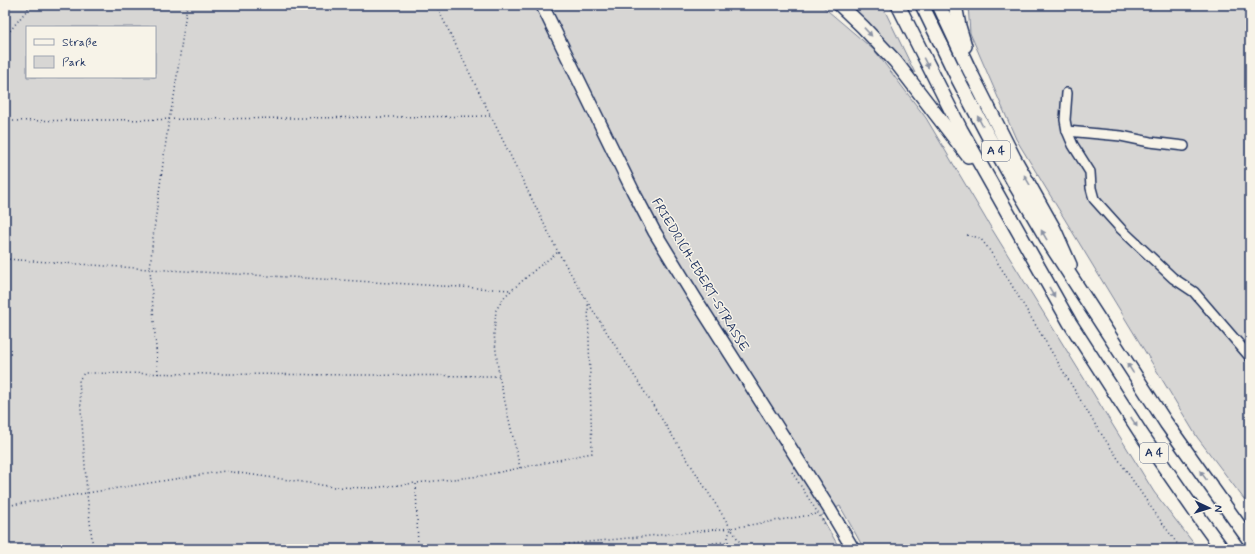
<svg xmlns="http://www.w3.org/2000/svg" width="1255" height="554" font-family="Mynerve,sans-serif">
<rect width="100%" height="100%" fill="#f7f3e8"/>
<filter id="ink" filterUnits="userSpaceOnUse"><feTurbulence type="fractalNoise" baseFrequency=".025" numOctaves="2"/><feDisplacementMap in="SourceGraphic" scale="8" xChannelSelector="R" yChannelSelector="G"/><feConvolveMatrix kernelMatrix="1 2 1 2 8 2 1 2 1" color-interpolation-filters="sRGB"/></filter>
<g filter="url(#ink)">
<g fill="#d7d6d4" stroke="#798299" fill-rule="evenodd">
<path d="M5 5H821L875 51 926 118 990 226 1154 492 1198 549H864L840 506 821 516 840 549H5ZM27 27H155V77H27Z"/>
<path d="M849 5H882L915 73H912Z"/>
<path d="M968 5H1250V507L1197 437 1016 139 970 33Z"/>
</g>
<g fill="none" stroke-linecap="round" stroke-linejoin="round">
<defs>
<g id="minor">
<path d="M1067 93 1065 120 1067 131 1073 145 1090 172 1091 188 1094 199 1121 229 1173 278 1194 292 1250 357"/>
<path d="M1067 131 1121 136 1150 142 1184 146"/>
</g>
<path id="major" d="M542 5 633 191 654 231 695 298 830 510 853 549"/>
<g id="highway">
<path d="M840 5 863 27 895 61 968 156"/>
<path d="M898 5 961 130 1070 323 1142 435 1201 520 1222 549"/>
<path d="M922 5 958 79 987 134 1017 188 1048 241 1166 423 1250 541"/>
<path d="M939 5 969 69 1014 158 1054 229 1070 265"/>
<path d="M955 5 959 26 965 46"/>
</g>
</defs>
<use href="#minor" stroke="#1b2f5e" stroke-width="12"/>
<use href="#major" stroke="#1b2f5e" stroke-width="15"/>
<use href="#highway" stroke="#1b2f5e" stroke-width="16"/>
<g stroke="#1b2f5e" stroke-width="1.5" stroke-dasharray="1 3" stroke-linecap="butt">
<path d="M436 5 558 252 587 301 744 549"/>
<path d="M5 37 31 5"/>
<path d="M5 121 491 116"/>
<path d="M967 235 980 238 988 248 1005 274 1096 426 1148 503 1181 549"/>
<path d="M5 259 150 269 511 290"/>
<path d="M158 374 150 269 153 237 169 119 174 97 187 5"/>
<path d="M520 468 499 376 494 334 496 310 505 296 537 268 558 252"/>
<path d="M792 472 826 526"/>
<path d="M5 506 225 471 296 481 334 487 372 488 416 483"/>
<path d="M728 542V536L731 529"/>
<path d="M93 549 87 494 79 380 84 373 499 376"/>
<path d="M418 549 416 483 481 476 592 453 588 303"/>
<path d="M517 549 731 528 817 514"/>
<path d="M632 549 639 547 645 549"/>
<path d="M698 549C709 543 717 542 728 542L729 549"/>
</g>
<use href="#minor" stroke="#f7f3e8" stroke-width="9"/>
<use href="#major" stroke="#f7f3e8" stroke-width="12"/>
<use href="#highway" stroke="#f7f3e8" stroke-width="13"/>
</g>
<defs><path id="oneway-solid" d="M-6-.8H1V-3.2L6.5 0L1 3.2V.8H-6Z"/></defs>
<g fill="#8991a3">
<use href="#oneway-solid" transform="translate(868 32) rotate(47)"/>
<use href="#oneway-solid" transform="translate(926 63) rotate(63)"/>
<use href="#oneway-solid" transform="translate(980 121) rotate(-118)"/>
<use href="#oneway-solid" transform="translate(1027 180) rotate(-120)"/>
<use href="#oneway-solid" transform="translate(1044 235) rotate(-120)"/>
<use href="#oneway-solid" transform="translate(1052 292) rotate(60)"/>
<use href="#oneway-solid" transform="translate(1130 368) rotate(-123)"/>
<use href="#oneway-solid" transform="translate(1134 422) rotate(57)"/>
<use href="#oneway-solid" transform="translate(1203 475) rotate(-125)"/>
</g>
</g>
<g text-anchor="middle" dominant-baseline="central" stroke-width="3" stroke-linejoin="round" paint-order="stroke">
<g fill="#f7f3e8" stroke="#5d6a87" stroke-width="1">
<rect x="982" y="141" width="28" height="20" rx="3"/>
<rect x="1140" y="443" width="28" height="20" rx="3"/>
</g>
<g font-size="12" font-weight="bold" fill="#1b2f5e">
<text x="996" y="151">A 4</text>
<text x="1154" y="453">A 4</text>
</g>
<g font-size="13" fill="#1b2f5e" stroke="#f7f3e8">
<text transform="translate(700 275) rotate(59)">FRIEDRICH-EBERT-STRASSE</text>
</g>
</g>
<rect width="1255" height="554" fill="none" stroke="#f7f3e8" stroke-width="20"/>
<rect x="10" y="10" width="1235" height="534" fill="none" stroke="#1b2f5e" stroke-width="1.5" filter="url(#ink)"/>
<rect x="26" y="26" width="130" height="52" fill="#f7f3e8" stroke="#9fa5b1"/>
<rect x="34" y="39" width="20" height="6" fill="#f7f3e8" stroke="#9fa5b1"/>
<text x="62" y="46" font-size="12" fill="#1b2f5e">Straße</text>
<rect x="34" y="56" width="20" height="12" fill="#d7d6d4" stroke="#9fa5b1"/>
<text x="62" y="66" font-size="12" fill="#1b2f5e">Park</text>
<g transform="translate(1209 508) rotate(94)" stroke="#f7f3e8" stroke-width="3" paint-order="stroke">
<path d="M0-3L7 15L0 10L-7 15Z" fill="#1b2f5e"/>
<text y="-6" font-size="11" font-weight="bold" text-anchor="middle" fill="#1b2f5e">N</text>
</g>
</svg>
